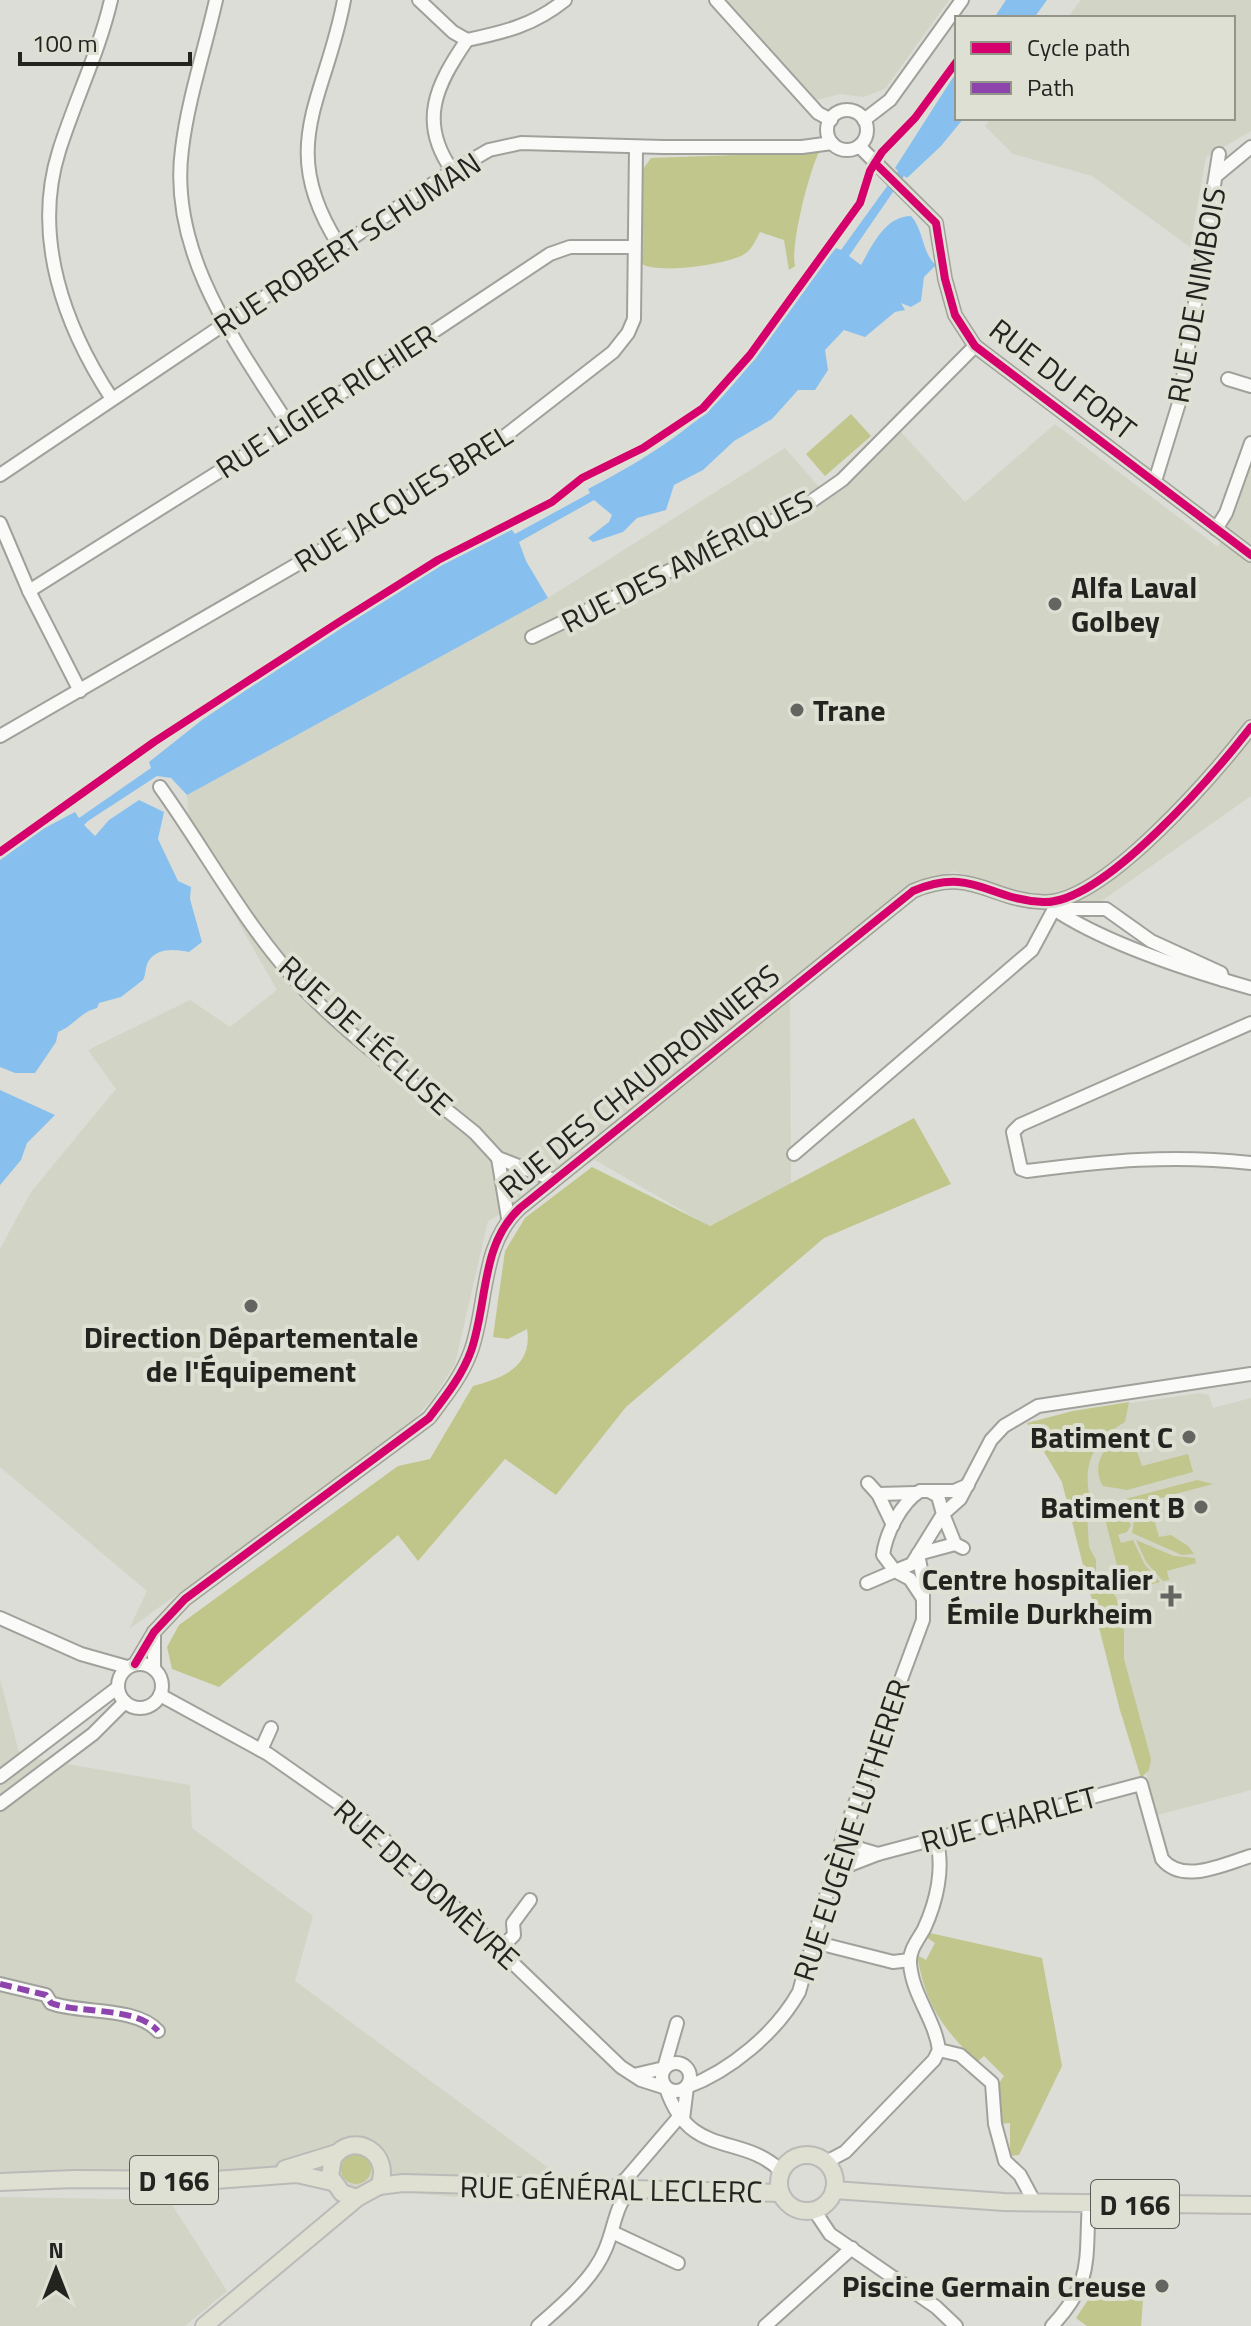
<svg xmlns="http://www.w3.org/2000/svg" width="1251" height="2326" font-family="'Titillium Web',sans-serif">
<rect width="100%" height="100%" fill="#dcddd6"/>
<g fill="#d2d4c6">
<path d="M727 0H949L885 89 863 97 840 94 817 100Z"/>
<path d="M1081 0H1251V131L1206 157 1190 247 1092 176 1013 154 985 126 991 118H1233V18H1067Z"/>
<path d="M1055 424 1218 547 1251 455V796L1086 912 952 871 790 990 791 1184 709 1226 595 1160 488 1221 455 1364 433 1399 401 1433 129 1629 147 1591 0 1467V1249L31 1192 116 1089 88 1050 190 1000 230 1027 277 990 190 837 187 795 548 598 785 448 820 488 900 431 965 502Z"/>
<path d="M1201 1393 1209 1395 1213 1408 1251 1398V1790L1158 1815 1146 1772 1120 1710 1062 1482 1027 1423 1073 1411Z"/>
<path d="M0 1679 20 1756 190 1785 192 1828 313 1916 295 1981 554 2172V2198L455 2197 302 2183 214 2190 0 2189Z"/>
<path d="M0 2197 169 2200 227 2291 185 2326H0Z"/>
</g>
<g fill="#c0c68c">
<path d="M819 152C809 172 790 246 795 266L789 270 784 240 760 232C756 239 753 248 746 253 730 265 658 274 642 264L641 172 651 158Z"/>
<path d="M851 414 871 436 825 476 806 454Z"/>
<path d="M1129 1402 1125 1422C1090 1442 1081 1469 1092 1507L1087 1513 1089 1547 1096 1560V1572L1103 1579 1100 1583H1106L1116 1597 1124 1631V1659L1151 1759 1149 1770 1141 1778 1120 1710 1062 1482 1027 1423 1073 1411Z"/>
<path d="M1130 1431 1142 1466 1188 1454 1193 1472 1127 1490 1103 1486C1089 1463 1108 1440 1130 1431Z"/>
<path d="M1197 1480 1213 1484 1149 1501 1159 1537 1171 1535 1188 1546 1194 1554 1182 1555 1132 1533 1134 1521 1118 1501Z"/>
<path d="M1115 1503 1131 1525 1127 1532 1118 1535 1121 1543 1133 1540 1145 1565 1160 1582 1124 1592 1105 1519 1107 1510Z"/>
<path d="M1136 1540 1174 1556 1195 1558 1196 1563 1167 1571 1169 1580 1163 1581 1146 1562Z"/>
<path d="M930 1933 1042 1958 1062 2066 1019 2155 1010 2156V2123L999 2124 995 2089 1004 2076 984 2056 977 2062C942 2027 926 2006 917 1955L926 1960 935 1943 926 1937Z"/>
<circle cx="356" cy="2169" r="15"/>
<path d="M1090 2297 1143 2300 1141 2326H1087L1076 2318Z"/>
</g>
<path fill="#c0c68a" d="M914 1118 951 1184 824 1238 626 1407 556 1495 505 1459 418 1561 398 1535 219 1687 172 1669 167 1647 179 1625 398 1466 430 1459 473 1386C504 1378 533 1366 527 1329L508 1339 493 1337 505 1251 525 1218 592 1167 710 1226Z"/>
<g fill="#87c0ee">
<path d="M1006 0H1047L1034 18H994Z"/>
<path d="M957 71V118H964L941 146 907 178 904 176 849 256 861 265C872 246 885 216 911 216 924 230 922 254 936 265L924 277 921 301 911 307 901 303 905 310 895 312 865 337 844 330 825 350 828 370 815 390H798L772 419 734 441 703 470 674 485 666 510 637 518 623 532 593 542 588 538 609 522 612 515 594 500 519 542 526 561 548 598 187 795 171 778 157 776 88 821 84 825 95 836 109 820 139 800 164 812 158 839 178 881 191 887 190 899 202 942 189 952C177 949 156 947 148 962 145 968 146 974 143 980L121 997 99 1003 97 1008C79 1013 75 1025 58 1032L56 1042 35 1073H15L0 1067V860L39 831 75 812 79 818 151 768 149 762 202 720 346 622 454 554 511 529 515 534 590 493 588 489C633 466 684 435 720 399 764 353 794 296 836 248L841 250 898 171 895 168Z"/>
<path d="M0 1090 55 1115 27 1143 21 1160 0 1185Z"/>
</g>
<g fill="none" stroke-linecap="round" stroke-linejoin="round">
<defs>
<g id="minor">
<path d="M111 0C99 52 75 100 59 151 32 237 64 326 112 399"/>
<path d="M216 0C205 49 188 99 182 149 168 253 237 344 290 427"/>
<path d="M419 0 453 32 467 40C436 85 418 122 452 170"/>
<path d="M716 0 818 113 831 120"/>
<path d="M467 40C505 32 534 25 565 0"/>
<circle cx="847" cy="130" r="20"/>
<path d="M864 120 890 100 962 0"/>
<path d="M859 146 936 223 945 279 955 315 975 346 1251 555"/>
<path d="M1217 175 1251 147"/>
<path d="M339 245C275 146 326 99 344 0"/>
<path d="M1228 379 1251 386"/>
<path d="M0 475 446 175 489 150 521 143 663 147H802L832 143"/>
<path d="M1155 481 1179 403 1219 154"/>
<path d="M0 523 29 591 80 691"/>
<path d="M1216 529 1226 513 1251 443"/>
<path d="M29 591 290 427 550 254 570 247H634"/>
<path d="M532 637 806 505 842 480 975 346"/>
<path d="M0 736 353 532 501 439 613 352 628 333 634 319 636 147"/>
<path d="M160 787C208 854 248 931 306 991 357 1043 419 1087 475 1133L498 1158 554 1180"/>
<path d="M1054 909C1106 944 1191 971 1251 988"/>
<path d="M1251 1023 1020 1125 1013 1132 1021 1169 1027 1171C1107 1161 1170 1154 1251 1163"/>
<path d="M794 1154 1032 950 1054 909H1106L1151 941 1221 973 1223 980"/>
<path d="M498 1158 508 1218"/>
<path d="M868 1483 878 1494 893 1525"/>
<path d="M920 1491H929L938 1496 943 1514 912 1564 895 1571 883 1555C886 1533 901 1503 920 1491Z"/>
<path d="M929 1491H954L968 1485"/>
<path d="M878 1494 916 1493"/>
<path d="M963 1548 955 1544 943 1514 960 1499 991 1440 1004 1426 1038 1406 1251 1374"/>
<path d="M867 1583 895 1571 910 1579 922 1597"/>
<path d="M0 1618 81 1654 127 1667"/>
<path d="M154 1632V1669"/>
<circle cx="140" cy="1686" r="22"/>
<path d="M135 1664 154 1632 185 1599 429 1418C445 1397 462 1376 471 1351 488 1303 480 1245 520 1208L913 891C973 866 988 900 1043 902 1103 905 1216 772 1251 727"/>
<path d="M160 1695 268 1754 368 1824 621 2067 641 2080 666 2088C690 2160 741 2132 781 2171"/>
<path d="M261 1750 271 1728"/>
<path d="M0 1777 117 1688"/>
<path d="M0 1804 93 1734 125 1702"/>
<path d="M936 1839C945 1868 936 1903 924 1929 918 1940 909 1950 910 1963 912 1995 935 2019 939 2050L960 2055 992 2083 995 2124 1005 2161 1020 2175 1035 2203"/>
<path d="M878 1854 1141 1784 1162 1859C1183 1885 1224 1864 1251 1856"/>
<path d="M834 1871 878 1854 861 1849 843 1836"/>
<path d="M814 1942 893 1962 910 1960"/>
<path d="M500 1949 514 1935 513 1923 530 1900"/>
<path d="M0 1984 46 1995 51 2003C79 2014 136 2006 158 2031"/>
<circle cx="676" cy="2077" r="14"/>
<path d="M634 2075 664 2068 677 2023"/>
<path d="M683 2119 687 2087C730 2071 776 2033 799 1992L843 1836 923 1620V1580L918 1554 955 1544"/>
<path d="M826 2162 845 2152 934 2060 939 2050"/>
<path d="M611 2190 626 2179 679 2117"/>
<path d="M814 2210 830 2234 936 2307 956 2326"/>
<path d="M612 2232 678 2263"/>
<path d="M538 2326C562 2305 593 2279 605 2250 614 2230 615 2207 629 2191"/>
<path d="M765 2326 852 2248"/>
<path d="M1052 2326C1094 2281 1085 2260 1089 2203"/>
</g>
<g id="major">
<circle cx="807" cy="2183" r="28"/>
<path d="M285 2169 337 2153"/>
<path d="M0 2182 75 2179 215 2180 297 2174 332 2182"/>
<path d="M379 2186 403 2183 780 2193"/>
<path d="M834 2190 1004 2202 1251 2205"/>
<path d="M204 2326 357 2198 379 2186C393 2154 354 2129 333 2158L330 2176 342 2193 357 2198"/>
</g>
</defs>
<use href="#minor" stroke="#a1a19c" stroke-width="16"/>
<use href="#major" stroke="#babbb8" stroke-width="20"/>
<use href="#minor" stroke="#fafaf9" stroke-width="12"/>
<use href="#major" stroke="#dfe0d2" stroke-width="16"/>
<path stroke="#8e44ad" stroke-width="6" stroke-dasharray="12 6" stroke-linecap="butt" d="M0 1984 46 1995 51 2003C79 2014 136 2006 158 2031"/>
<defs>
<g id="cycleway">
<path d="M875 163 936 223 945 279 955 315 975 346 1251 555"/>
<path d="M0 852 154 742 339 622 438 560 552 502 582 478 643 448 703 408 750 355 860 203 870 171 882 152 915 118 957 61"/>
<path d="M135 1664 154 1632 185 1599 429 1418C445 1397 462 1376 471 1351 488 1303 480 1245 520 1208L913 891C973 866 988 900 1043 902 1103 905 1216 772 1251 727"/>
</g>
</defs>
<use href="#cycleway" stroke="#dde0d3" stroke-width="13"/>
<use href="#cycleway" stroke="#d6006c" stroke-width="8"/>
</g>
<g fill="#646560" stroke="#dde0d3" stroke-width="3">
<circle cx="1055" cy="604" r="8"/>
<circle cx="797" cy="710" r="8"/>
<circle cx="251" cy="1306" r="8"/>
<circle cx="1189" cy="1437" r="8"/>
<circle cx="1201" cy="1507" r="8"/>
<path d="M1167 1584h8v8h8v8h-8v8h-8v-8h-8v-8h8z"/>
<circle cx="1162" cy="2286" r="8"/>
</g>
<g text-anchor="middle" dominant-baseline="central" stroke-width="8" stroke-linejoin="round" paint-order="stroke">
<g fill="#dde0d3" stroke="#5b5c56" stroke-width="2">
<rect x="130" y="2156" width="88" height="48" rx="6"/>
<rect x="1091" y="2180" width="88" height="48" rx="6"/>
</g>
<g font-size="28" font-weight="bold" fill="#232420">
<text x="174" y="2180">D 166</text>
<text x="1135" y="2204">D 166</text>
</g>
<g font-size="30" fill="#232420" stroke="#dde0d3">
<text transform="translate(347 244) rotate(-33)">RUE ROBERT SCHUMAN</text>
<text transform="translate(1196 295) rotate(-80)">RUE DE NIMBOIS</text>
<text transform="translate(1063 379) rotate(38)">RUE DU FORT</text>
<text transform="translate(326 401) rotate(-33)">RUE LIGIER RICHIER</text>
<text transform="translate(403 498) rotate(-32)">RUE JACQUES BREL</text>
<text transform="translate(687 561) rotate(-27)">RUE DES AMÉRIQUES</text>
<text transform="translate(366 1035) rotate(42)">RUE DE L'ÉCLUSE</text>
<text transform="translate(639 1081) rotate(-39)">RUE DES CHAUDRONNIERS</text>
<text transform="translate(1009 1819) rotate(-15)">RUE CHARLET</text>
<text transform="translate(851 1830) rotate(-72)">RUE EUGÈNE LUTHERER</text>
<text transform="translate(427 1884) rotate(42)">RUE DE DOMÈVRE</text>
<text transform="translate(611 2189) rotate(1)">RUE GÉNÉRAL LECLERC</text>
</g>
<g font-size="30" font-weight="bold" fill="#232420" stroke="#dde0d3" text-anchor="end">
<text x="1071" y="587" text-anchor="start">Alfa Laval<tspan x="1071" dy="34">Golbey</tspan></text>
<text x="813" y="710" text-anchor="start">Trane</text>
<text x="251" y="1337" text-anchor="middle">Direction Départementale<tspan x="251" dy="34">de l'Équipement</tspan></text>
<text x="1173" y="1437">Batiment C</text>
<text x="1185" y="1507">Batiment B</text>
<text x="1153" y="1579">Centre hospitalier<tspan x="1153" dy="34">Émile Durkheim</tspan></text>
<text x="1146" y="2286">Piscine Germain Creuse</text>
</g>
</g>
<rect x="955" y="16" width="280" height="104" fill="#dde0d3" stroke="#93958b" stroke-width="2"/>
<rect x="971" y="42" width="40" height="12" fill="#d6006c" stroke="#93958b" stroke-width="2"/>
<text x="1027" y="56" font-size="24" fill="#232420">Cycle path</text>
<rect x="971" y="82" width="40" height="12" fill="#8e44ad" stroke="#93958b" stroke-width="2"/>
<text x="1027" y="96" font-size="24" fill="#232420">Path</text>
<g transform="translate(56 2270)" stroke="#dde0d3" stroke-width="6" paint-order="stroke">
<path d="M0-6L14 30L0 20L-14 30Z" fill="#232420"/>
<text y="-12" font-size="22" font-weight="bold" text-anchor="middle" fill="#232420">N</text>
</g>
<path d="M20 52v12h170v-12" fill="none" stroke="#232420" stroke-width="4"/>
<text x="32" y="52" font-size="24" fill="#232420" stroke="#dde0d3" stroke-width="6" paint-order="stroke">100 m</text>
</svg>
